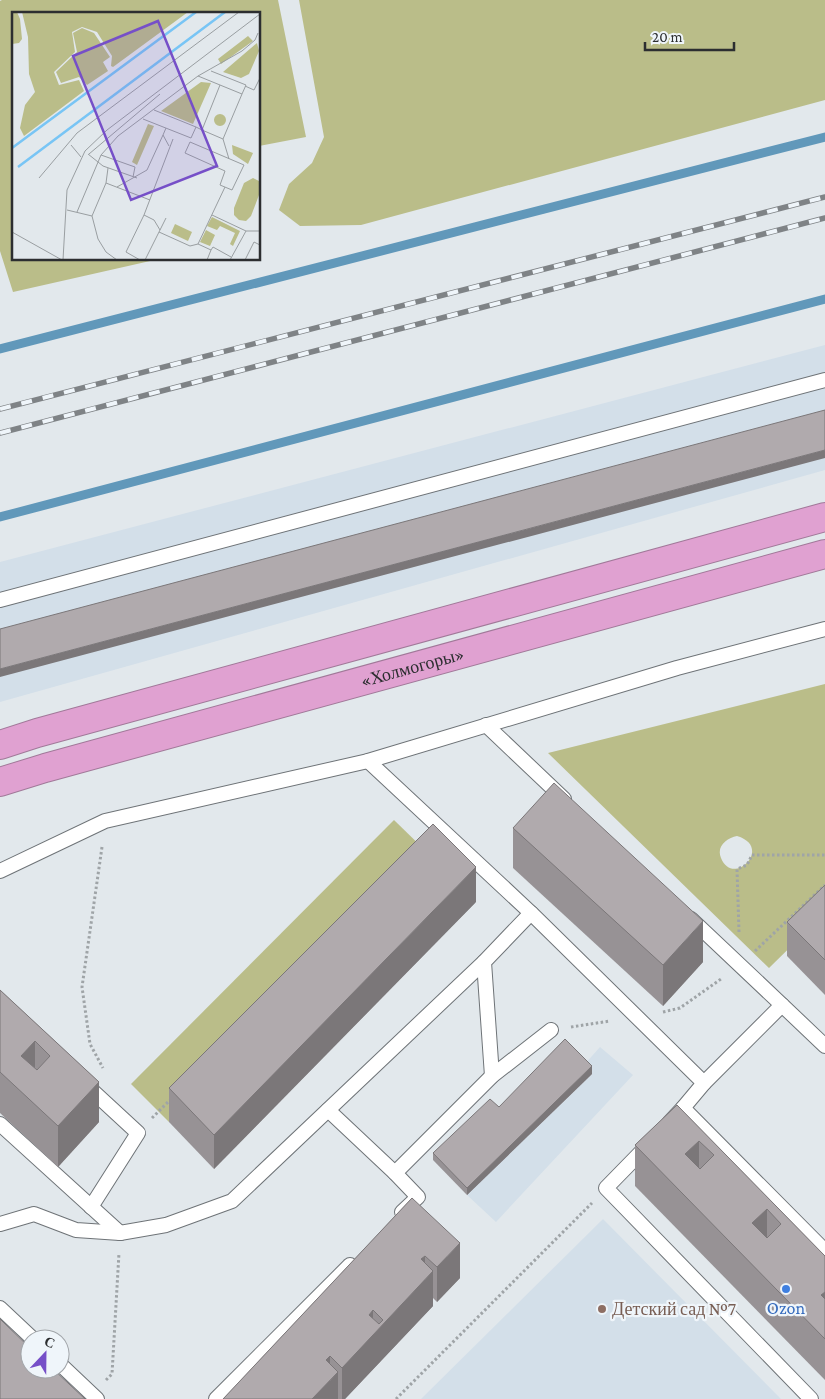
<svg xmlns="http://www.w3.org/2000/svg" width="825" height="1399" font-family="'Crimson Pro',serif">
<rect width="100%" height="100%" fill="#e2e8ec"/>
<g fill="#d3dfe9">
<path d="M825 345V470L0 702V562Z"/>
<path d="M600 1047 633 1075 496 1222 467 1195 592 1074 584 1065Z"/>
<path d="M603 1219 781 1399H421Z"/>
</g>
<g fill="#babd89" fill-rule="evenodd">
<path d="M2 0H278L306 137 259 146V14H14V259H159L13 292 0 251V1Z"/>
<path d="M299 0H825V100L361 225 300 226 279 210 289 184 312 163 324 137Z"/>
<path d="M825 684V913L769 968 548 753ZM737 836C774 847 733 888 721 858 716 846 727 838 737 836Z"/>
<path d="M394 820 433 858 169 1122 131 1084Z"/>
</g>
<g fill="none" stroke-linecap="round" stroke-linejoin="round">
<g stroke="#6198ba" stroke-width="9">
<path d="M0 349 825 137"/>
<path d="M0 517 825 299"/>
</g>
<defs>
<g id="lane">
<path d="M0 600 825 380"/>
<path d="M486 725 564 799"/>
<path d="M368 761 531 913 704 1083 782 1005 691 919"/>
<path d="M0 871 105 821 368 761 677 668 825 629"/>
<path d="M782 1005 825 1046"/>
<path d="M492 1076 484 962 531 913"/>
<path d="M86 1085 138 1133 91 1207"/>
<path d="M683 1108 704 1083"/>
<path d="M328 1110 395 1173"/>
<path d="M669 1123 683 1108 825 1251"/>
<path d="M0 1124 120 1233"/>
<path d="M647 1146 606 1188 811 1399"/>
<path d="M402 1212 418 1197 395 1173 492 1076 551 1030"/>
<path d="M0 1224 34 1214 76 1230 120 1233 166 1225 232 1201 484 962"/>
<path d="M0 1308 33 1339"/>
<path d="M60 1364 97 1399"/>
<path d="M216 1399 350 1265"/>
</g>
<g id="highway">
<path d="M0 745 37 733 825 517"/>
<path id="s1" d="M0 782 45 768 825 554"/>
</g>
</defs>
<use href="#lane" stroke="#6e7377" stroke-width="16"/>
<use href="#highway" stroke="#a17999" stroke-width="30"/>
<g stroke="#9fa4a7" stroke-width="3" stroke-dasharray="2.5 2.5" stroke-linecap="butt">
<path d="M102 847 82 987 90 1044 103 1068"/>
<path d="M739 932 737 869 747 865 752 855H825"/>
<path d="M755 951 825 885"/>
<path d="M663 1012 680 1008 721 979"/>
<path d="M571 1027 610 1021"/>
<path d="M152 1118 171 1099"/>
<path d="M106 1380 112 1374 119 1253"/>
<path d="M396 1399 592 1203"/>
</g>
<use href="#lane" stroke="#fff" stroke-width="14"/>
<use href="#highway" stroke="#e0a1d1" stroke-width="28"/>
<defs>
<g id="rail">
<path d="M0 409 825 197"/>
<path d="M0 433 825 218"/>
</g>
</defs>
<use href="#rail" stroke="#7f8386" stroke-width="5.5"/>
<use href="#rail" stroke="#eff5fa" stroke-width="4" stroke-dasharray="11" stroke-linecap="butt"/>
</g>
<g fill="#979295">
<path d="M513 828 703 962 663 1006 513 868Z"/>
<path d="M825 885V995L787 956V922Z"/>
<path d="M476 902 214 1169 169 1122V1088Z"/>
<path d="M0 990 99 1082V1122L58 1167 0 1113Z"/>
<path d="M592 1074 467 1195 433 1160V1153L499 1107Z"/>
<path d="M677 1105 825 1256V1380L635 1186V1145Z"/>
<path d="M412 1198 460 1278 437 1302 433 1298V1306L345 1399H223Z"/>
</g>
<g fill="#7b7779">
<path d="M825 450V458L0 677V669Z"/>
<path d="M476 867V902L214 1169V1135Z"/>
<path d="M703 921V962L663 1006V965Z"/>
<path d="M35 1041V1082L21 1056Z"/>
<path d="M592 1066V1074L467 1195V1188Z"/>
<path d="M99 1082V1122L58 1167V1126Z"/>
<path d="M699 1141V1181L685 1154Z"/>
<path d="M767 1209V1250L752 1223Z"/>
<path d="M460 1243V1278L437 1302V1267Z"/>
<path d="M425 1256V1280L433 1271V1306L345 1399H342V1368L369 1315 373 1310V1335L421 1284V1259Z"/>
<path d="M825 1292V1332L821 1295Z"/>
<path d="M330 1356V1381L338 1372V1399H312L326 1360Z"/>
</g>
<g fill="#b0aaad" stroke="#7b7779" fill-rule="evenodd">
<path d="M825 410V450L0 669V629Z"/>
<path d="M554 783 703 921 663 965 513 828Z"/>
<path d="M433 824 476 867 214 1135 169 1088Z"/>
<path d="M825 885V960L787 922Z"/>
<path d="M0 990 99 1082 58 1126 0 1072ZM35 1041 50 1056 37 1070 21 1056Z"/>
<path d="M565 1039 592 1066 467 1188 433 1153 490 1099 499 1107Z"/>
<path d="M677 1105 825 1256V1292L821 1295 825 1299V1339L635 1145ZM699 1141 714 1155 700 1169 685 1154ZM767 1209 781 1224 767 1238 752 1223Z"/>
<path d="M412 1198 460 1243 437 1267 425 1256 421 1259 433 1271 342 1368 330 1356 326 1360 338 1372 312 1399H223ZM373 1310 383 1320 379 1324 369 1315Z"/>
<path d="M0 1319 30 1348V1369H53L85 1399H0Z"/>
</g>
<circle fill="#3f7fe0" stroke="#eff5fa" stroke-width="2" cx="786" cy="1289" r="5"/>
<circle fill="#8d6e63" stroke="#eff5fa" stroke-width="2" cx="602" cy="1309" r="5"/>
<g text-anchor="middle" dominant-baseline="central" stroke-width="4.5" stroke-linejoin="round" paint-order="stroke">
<g font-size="18" fill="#2c2e30" stroke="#eff5fa">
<text stroke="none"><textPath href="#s1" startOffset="428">«Холмогоры»</textPath></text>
</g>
<g font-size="18" fill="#366cbe" stroke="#eff5fa">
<text x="786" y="1308">Ozon</text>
</g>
<g font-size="18" fill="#785e54" stroke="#eff5fa" text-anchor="start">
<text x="612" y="1309">Детский сад №7</text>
</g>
</g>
<g transform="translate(12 12)">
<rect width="248" height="248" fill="#e2e8ec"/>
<path d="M0 0H5L8 7 10 27 7 31 0 32ZM10 0H176L101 55 99 54 100 44 85 20 70 15 60 20 63 40 42 60 47 73 67 68 72 79 12 124 8 116 13 93 23 80 17 62 16 25ZM70 16 82 21 98 45 91 50 96 59 75 73 67 65 49 71 44 60 65 40 61 21ZM236 24 241 29 209 52 206 47ZM245 31 247 39 237 62 229 66 211 60ZM189 70 199 71 181 112 149 99ZM202 108a6 6 0 1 1 12 0a6 6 0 1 1-12 0ZM136 112 142 114 125 153 120 150ZM220 133 241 141 236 152 221 142ZM241 166 247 169V183L239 204 234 209 227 208 222 203V196L232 171ZM200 205 228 219 221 234 218 232 223 221 208 214 205 218 195 214ZM163 212 180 220 176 229 159 221ZM194 218 203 223 198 234 188 230Z" fill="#babd89"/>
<path fill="none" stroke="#78c5f5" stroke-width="2.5" d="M0 136 184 0M6 155 213 0"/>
<path fill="none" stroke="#999ea1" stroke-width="1" d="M199 59 234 73 230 82 208 73M233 74 242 78 248 66M131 107 179 126 184 115 142 98M184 115 190 118 208 73 186 64M154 116 151 123 157 134M190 118 211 127M178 130 232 153 220 178 208 173 213 159 173 141ZM59 133 69 145M76 142 91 154 125 166M77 142 148 82M89 143 123 155 121 165M217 147 211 127 230 82M27 166 65 121 227 0M94 171 96 156M105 175 135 158 151 123M55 198 80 204 94 171 138 188M65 200 89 143 106 124 186 64 230 39 243 28 246 21M132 203 161 127M200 203 234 219H248M80 204 86 227 94 240 105 248M0 220 50 248M147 220 178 234 186 232 213 175M186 232 199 238 195 248M199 238 201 235 219 245M51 248 55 178 73 139 95 118 248 2M128 248 114 240 132 203 142 208 148 218M133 248 154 206M218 248 234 219M233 248 242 230 248 233"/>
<path fill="#764fc8" fill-opacity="0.15" stroke="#764fc8" stroke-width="2.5" d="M146 9 205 154 119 188 61 44Z"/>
<rect width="248" height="248" fill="none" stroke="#2c2e30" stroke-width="2.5"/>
</g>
<g transform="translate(45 1354) rotate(22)"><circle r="24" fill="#eff5fa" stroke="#a1a5a9"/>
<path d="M0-4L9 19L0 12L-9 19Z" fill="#764fc8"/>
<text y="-8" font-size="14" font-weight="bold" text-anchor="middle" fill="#2c2e30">С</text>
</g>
<path d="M645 42v8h89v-8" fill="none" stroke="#2c2e30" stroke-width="2.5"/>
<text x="652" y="42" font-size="15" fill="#2c2e30" stroke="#eff5fa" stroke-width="4" paint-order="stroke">20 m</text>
</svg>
